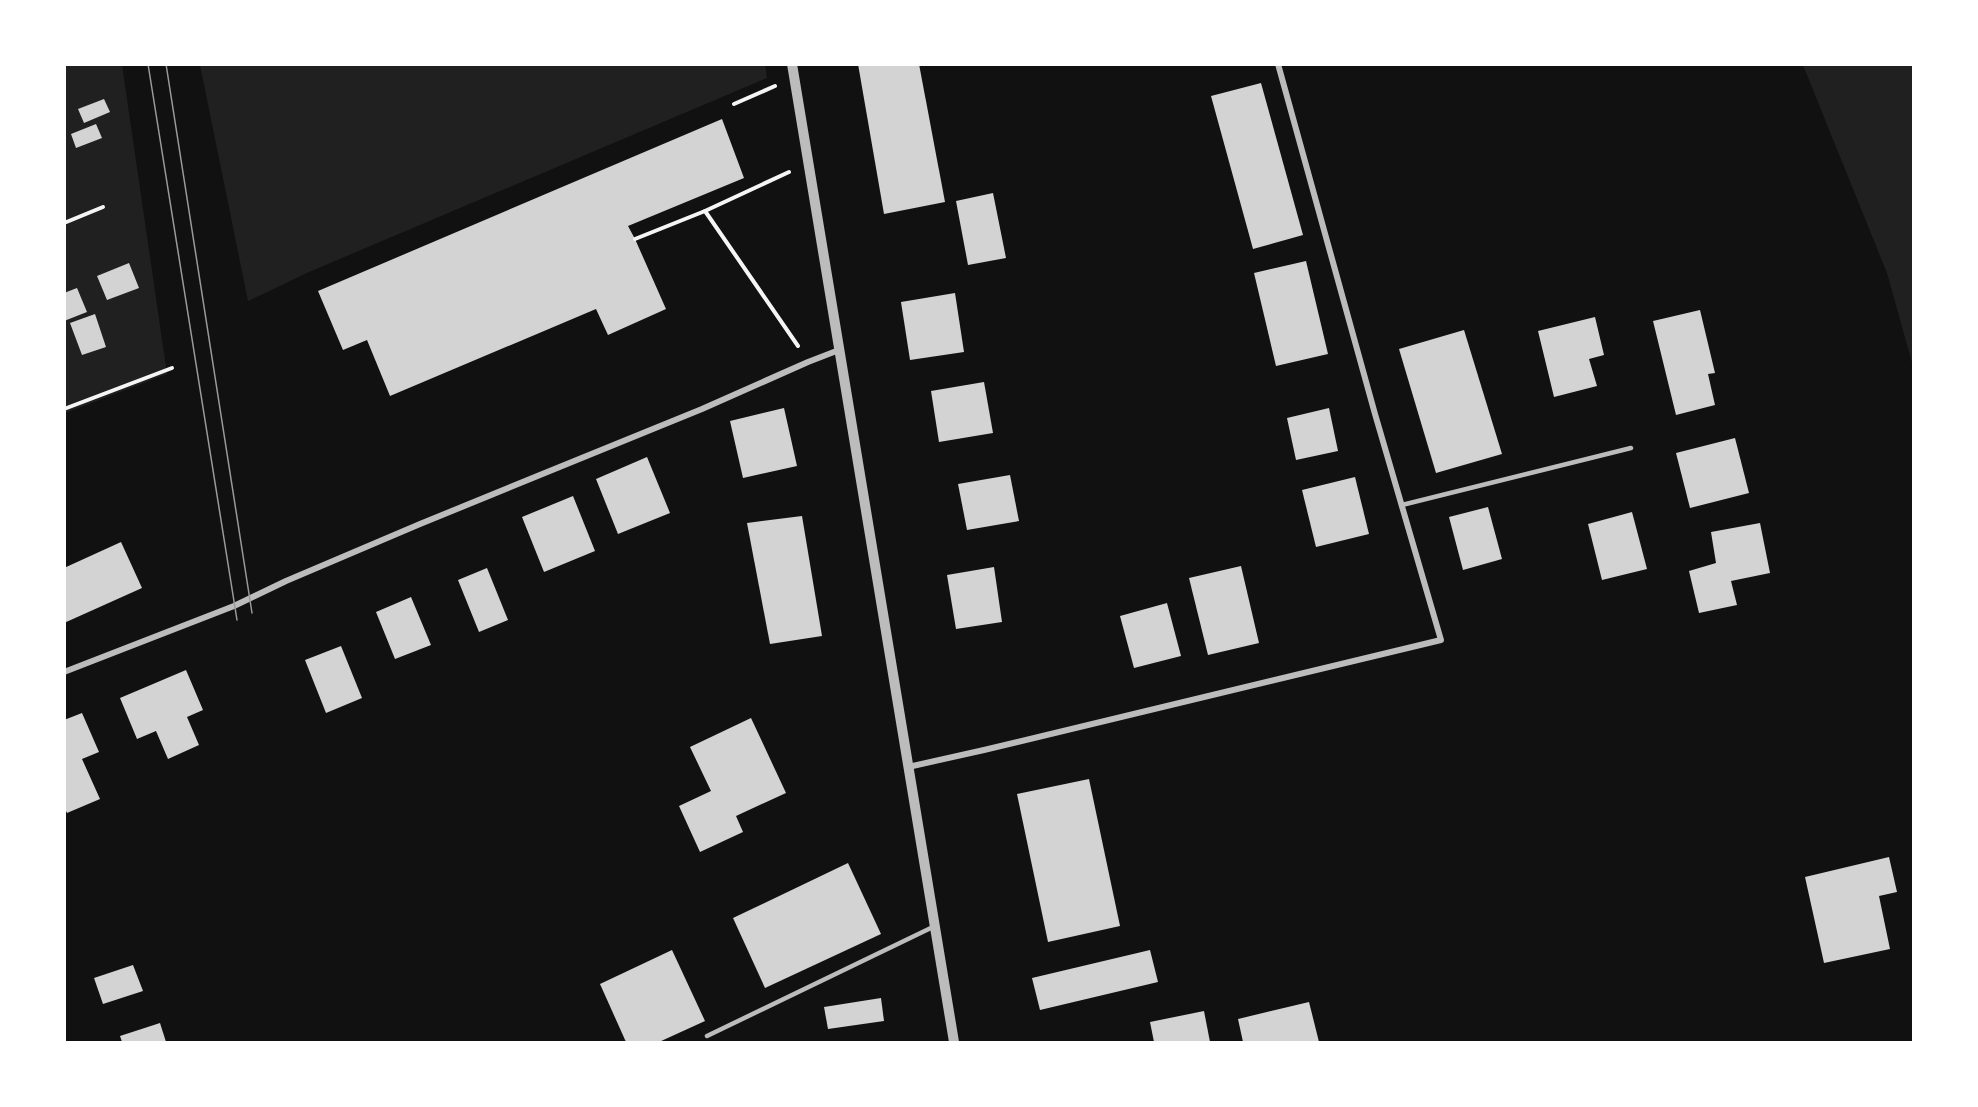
<svg xmlns="http://www.w3.org/2000/svg" width="1978" height="1107" font-family="'Titillium Web',sans-serif">
<rect width="100%" height="100%" fill="#111"/>
<g fill="#202020">
<path d="M65 65H122L167 374 65 413Z"/>
<path d="M765 65 767 78 309 272 248 301 200 65Z"/>
<path d="M1803 65H1913V366L1887 273Z"/>
</g>
<g fill="#d3d3d3">
<path d="M858 64H919L945 202 884 214Z"/>
<path d="M1261 83 1303 235 1253 249 1211 96Z"/>
<path d="M104 99 110 112 84 123 78 109Z"/>
<path d="M722 119 744 178 628 226 635 239 666 309 608 335 596 309 390 396 367 340 343 350 318 291Z"/>
<path d="M96 124 102 138 76 148 71 134Z"/>
<path d="M993 193 1006 258 968 265 956 201Z"/>
<path d="M1306 261 1328 354 1276 366 1254 273Z"/>
<path d="M129 263 139 288 107 300 97 276Z"/>
<path d="M77 288 87 312 64 321V293Z"/>
<path d="M955 293 964 352 910 360 901 302Z"/>
<path d="M1700 310 1715 373 1708 374 1715 405 1676 415 1653 321Z"/>
<path d="M95 314 106 347 82 355 70 323Z"/>
<path d="M1595 317 1604 355 1589 359 1597 386 1554 397 1538 331Z"/>
<path d="M1464 330 1502 454 1436 473 1399 349Z"/>
<path d="M984 382 993 433 939 442 931 391Z"/>
<path d="M784 408 797 466 743 478 730 421Z"/>
<path d="M1329 408 1338 451 1296 460 1287 418Z"/>
<path d="M1735 438 1749 493 1690 508 1676 453Z"/>
<path d="M647 457 670 513 618 534 596 479Z"/>
<path d="M1010 475 1019 521 967 530 958 484Z"/>
<path d="M1355 477 1369 534 1316 547 1302 490Z"/>
<path d="M573 496 595 551 544 572 522 517Z"/>
<path d="M1488 507 1502 559 1463 570 1449 517Z"/>
<path d="M1632 512 1647 569 1602 580 1588 524Z"/>
<path d="M802 516 822 636 770 644 747 523Z"/>
<path d="M1760 523 1770 573 1731 581 1737 605 1699 613 1689 571 1716 563 1711 532Z"/>
<path d="M121 542 142 588 64 623V568Z"/>
<path d="M1241 566 1259 643 1208 655 1189 578Z"/>
<path d="M994 567 1002 622 956 629 947 575Z"/>
<path d="M487 568 508 620 479 632 458 580Z"/>
<path d="M411 597 431 645 395 659 376 612Z"/>
<path d="M1167 603 1181 656 1134 668 1120 616Z"/>
<path d="M341 646 362 698 326 713 305 660Z"/>
<path d="M186 670 203 710 187 717 199 745 168 759 156 731 137 739 120 698Z"/>
<path d="M82 713 99 752 82 759 100 799 67 813 64 807V720Z"/>
<path d="M751 718 786 793 736 816 743 832 700 852 679 806 711 791 690 747Z"/>
<path d="M1089 779 1120 926 1048 942 1017 794Z"/>
<path d="M1889 857 1897 892 1879 896 1890 949 1824 963 1805 877Z"/>
<path d="M848 863 881 934 765 988 733 918Z"/>
<path d="M672 950 705 1021 659 1042H626L600 984Z"/>
<path d="M1150 950 1158 982 1040 1010 1032 978Z"/>
<path d="M133 965 143 991 103 1004 94 978Z"/>
<path d="M881 998 884 1021 828 1029 824 1007Z"/>
<path d="M1309 1002 1319 1042H1243L1238 1019Z"/>
<path d="M1204 1011 1210 1042H1154L1150 1022Z"/>
<path d="M160 1023 166 1042H122L120 1036Z"/>
</g>
<g fill="none" stroke-linecap="round" stroke-linejoin="round">
<g stroke="#f5f5f5" stroke-width="4">
<path d="M734 104 775 86"/>
<path d="M705 211 798 346"/>
<path d="M64 223 103 207"/>
<path d="M635 239 705 211 789 172"/>
<path d="M64 409 172 368"/>
</g>
<g stroke="#bcbcbc" stroke-width="4.5">
<path d="M1402 505 1631 448"/>
<path d="M707 1036 935 926"/>
</g>
<g stroke="#bcbcbc" stroke-width="6">
<path d="M64 672 234 606 286 581 420 524 702 409 808 362 839 350"/>
<path d="M908 767 984 750 1441 640 1375 414 1278 64"/>
</g>
<path stroke="#bcbcbc" stroke-width="10" d="M792 64 954 1042"/>
<g stroke="#9a9a9a" stroke-width="1.5">
<path d="M148 64 237 620"/>
<path d="M166 64 252 613"/>
</g>
</g>
<rect width="1978" height="1107" fill="none" stroke="#ffffff" stroke-width="132"/>
</svg>
